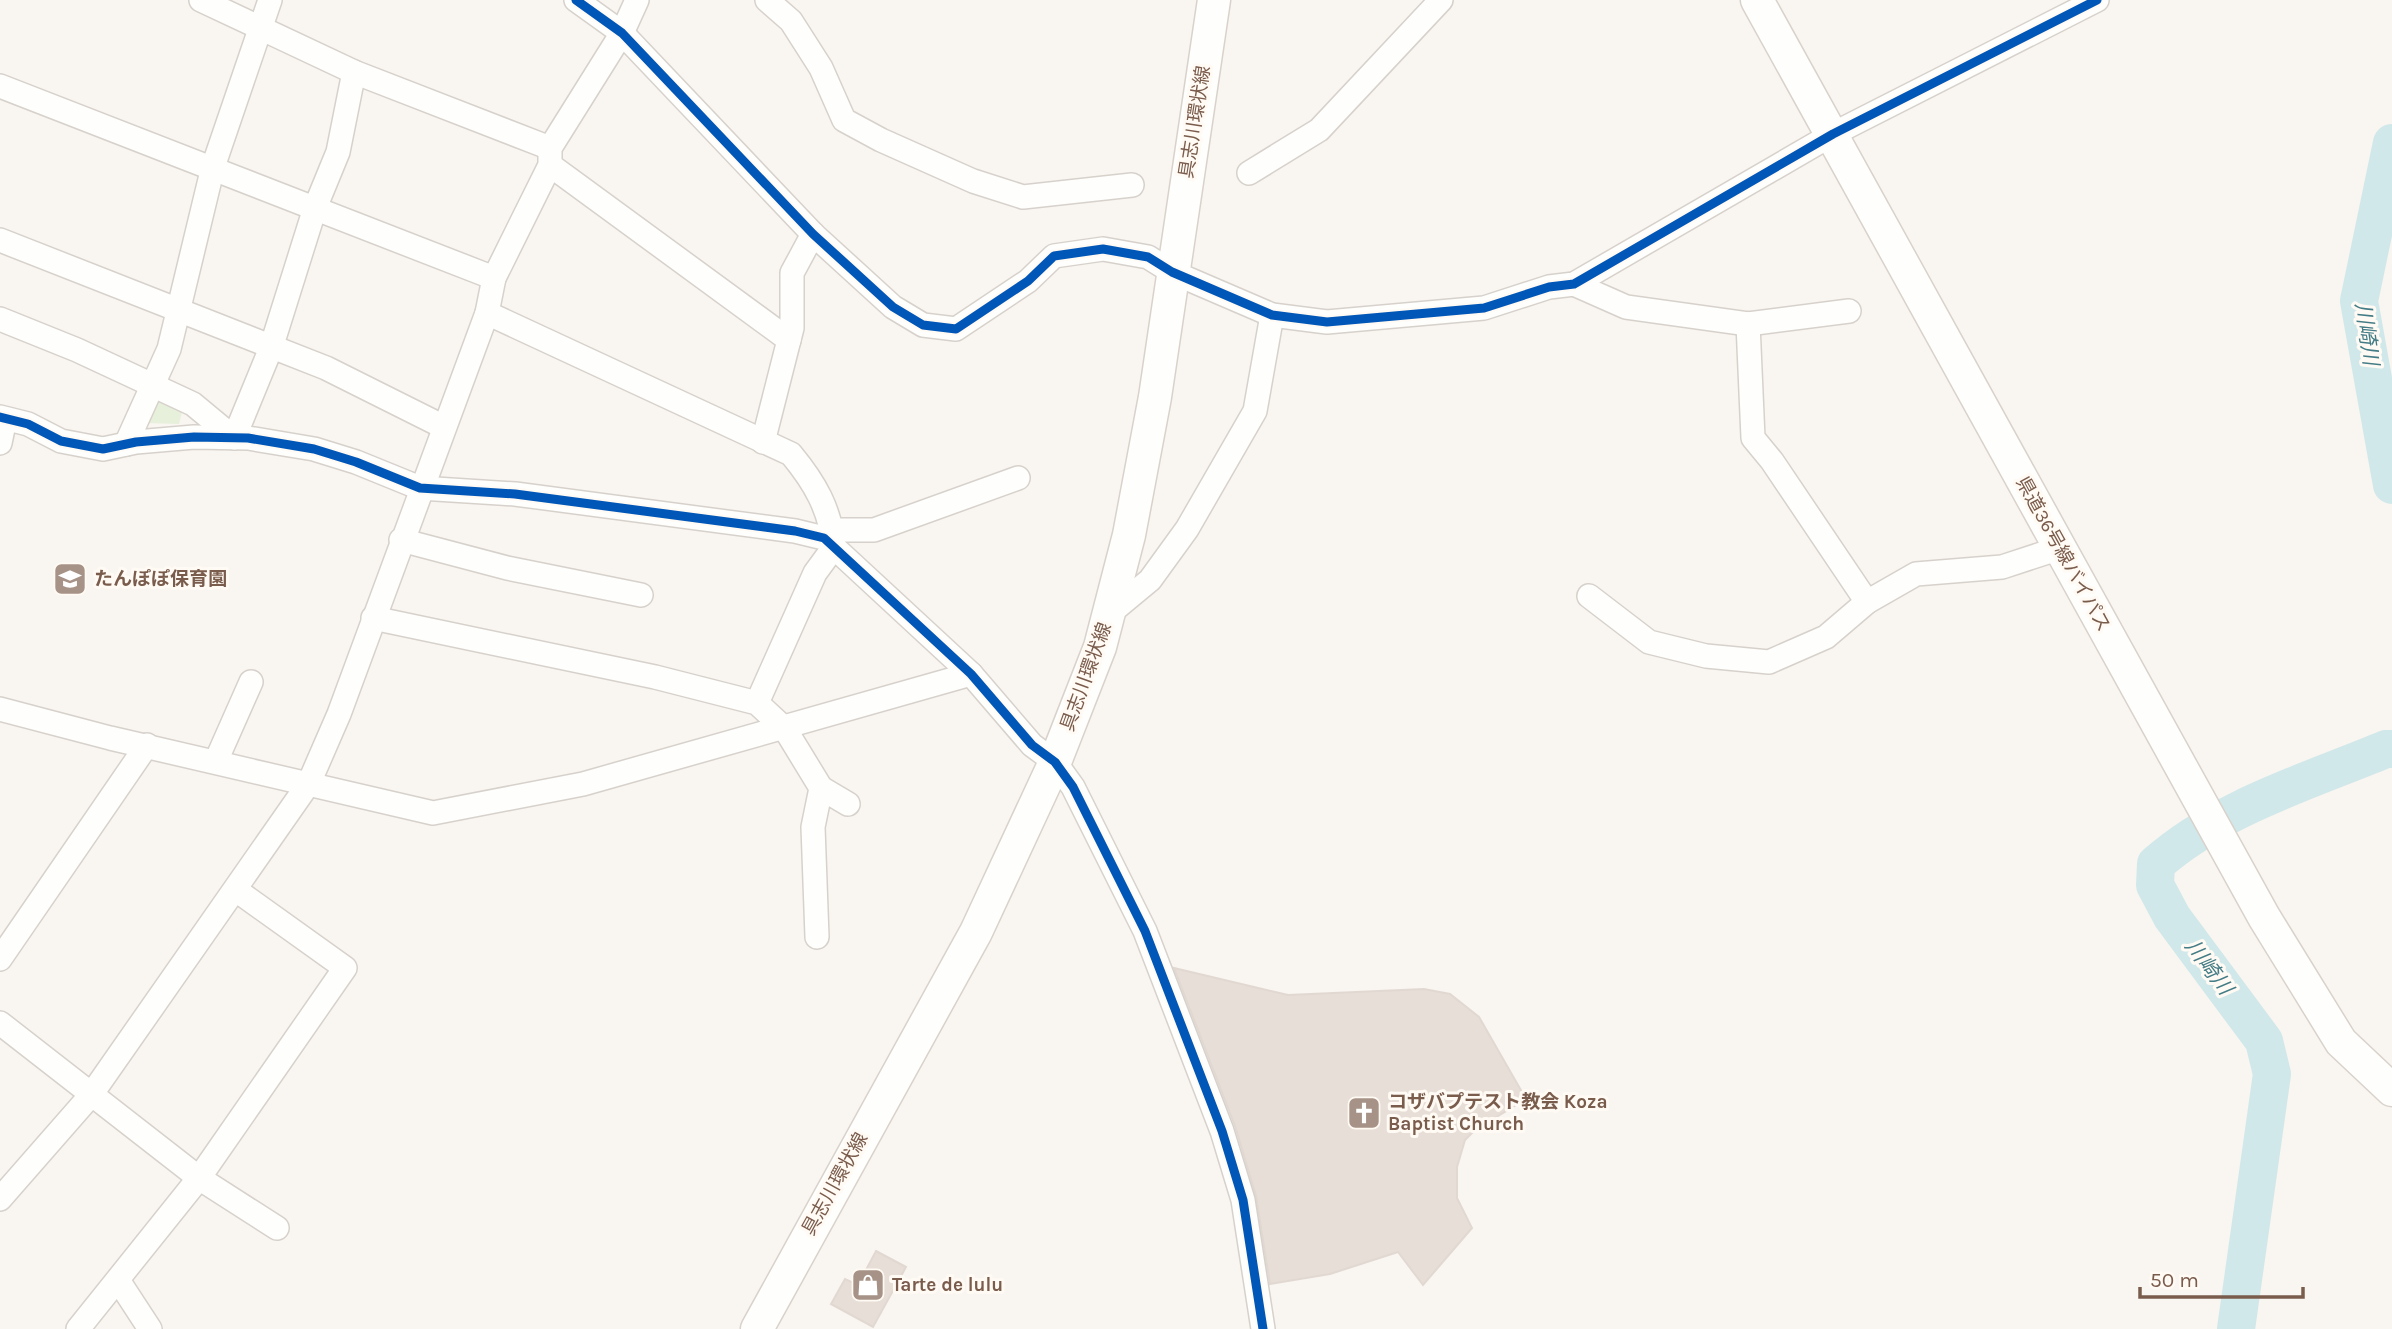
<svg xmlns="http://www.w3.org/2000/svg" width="2392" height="1329" font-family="Karla,'Noto Sans JP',sans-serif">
<rect width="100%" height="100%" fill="#f9f5f0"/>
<path fill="#e7f0db" d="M156 396 183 408 179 424 146 423Z"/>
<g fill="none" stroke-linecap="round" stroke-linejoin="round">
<g stroke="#d0e8ea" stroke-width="38">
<path d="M2392 143 2359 301 2392 485"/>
<path d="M2236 1329 2272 1074 2264 1041 2172 917 2155 885 2156 864C2219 808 2309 781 2386 749H2392"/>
</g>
</g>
<g fill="#e6ded7" stroke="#e2d8d2" stroke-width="2">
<path d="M1174 968 1288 995 1424 989 1450 994 1479 1017 1526 1099 1475 1130 1465 1140 1457 1167V1198L1472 1228 1423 1285 1398 1252 1330 1274 1270 1284 1256 1196 1235 1126Z"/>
<path d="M876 1251 906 1267 873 1327 831 1304 845 1279 858 1285Z"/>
</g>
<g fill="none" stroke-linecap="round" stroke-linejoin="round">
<defs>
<g id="street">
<path d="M201 0 354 72 550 148"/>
<path d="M576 0 622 33 813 234 893 307 923 325 956 329 1028 281 1054 256 1103 249 1148 257 1172 272 1272 315 1327 322 1484 308 1549 287 1574 284 1833 134 2097 0"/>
<path d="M767 0 791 21 821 68 844 120 881 140 973 181 1023 197 1132 185"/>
<path d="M0 86 494 278"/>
<path d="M550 165 789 340"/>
<path d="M1249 173 1319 130 1441 0"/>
<path d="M0 240 326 368 444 427"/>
<path d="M1574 284 1626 307 1748 324 1849 311"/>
<path d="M487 313 791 454C815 483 830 509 834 547L815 573 757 703"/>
<path d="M0 319 77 350 193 404 234 438 271 348 315 208 338 152 354 72"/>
<path d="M1748 324 1753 438 1772 461 1867 602"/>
<path d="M0 417 28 424 61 441 103 449 136 442 194 437 248 438 314 449 356 462 420 488 515 494 795 531 824 538 971 674 1032 745 1055 762 1073 787 1145 931 1222 1131 1243 1200 1263 1329"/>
<path d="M763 442 792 328V273L813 234"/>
<path d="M0 443 5 419"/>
<path d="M126 444 169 349 213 167 270 0"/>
<path d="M832 530H874L1018 478"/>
<path d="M401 540 507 568 641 595"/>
<path d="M1589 596 1649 642 1706 656 1769 662 1826 637 1867 602 1916 574 2002 567 2060 548"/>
<path d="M1109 614 1150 580 1187 529 1255 411 1272 315"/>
<path d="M373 618 655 677 757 703 785 729 821 788 813 827 817 937"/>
<path d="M0 709 110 738 433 813 583 784 971 674"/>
<path d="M216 761 251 682"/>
<path d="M821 788 848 804"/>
<path d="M0 959 147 745"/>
<path d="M0 1023 199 1178 277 1228"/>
<path d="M0 1199 91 1095 309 783 339 714 487 313 494 278 550 165V148L622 33 637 0"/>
<path d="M118 1280 150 1329"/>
<path d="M78 1329 199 1178 345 968 236 890"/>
</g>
<g id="secondary">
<path d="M1757 0 2264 917 2341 1042 2392 1090"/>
<path d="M757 1329 976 932 1055 762 1100 647 1129 535 1155 397 1214 0"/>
</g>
</defs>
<use href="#street" stroke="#d7d1cb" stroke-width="26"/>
<use href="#secondary" stroke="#d9d2cb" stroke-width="35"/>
<use href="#street" stroke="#fefefd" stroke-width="23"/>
<use href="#secondary" stroke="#fefefd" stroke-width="32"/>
<defs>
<g id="cycleway">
<path d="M576 0 622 33 813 234 893 307 923 325 956 329 1028 281 1054 256 1103 249 1148 257 1172 272 1272 315 1327 322 1484 308 1549 287 1574 284 1833 134 2097 0"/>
<path d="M0 417 28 424 61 441 103 449 136 442 194 437 248 438 314 449 356 462 420 488 515 494 795 531 824 538 971 674 1032 745 1055 762 1073 787 1145 931 1222 1131 1243 1200 1263 1329"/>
</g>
</defs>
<use href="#cycleway" stroke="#fffaf3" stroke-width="13"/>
<use href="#cycleway" stroke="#0057b8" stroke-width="9"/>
</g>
<defs>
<symbol id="school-square" viewBox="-11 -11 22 22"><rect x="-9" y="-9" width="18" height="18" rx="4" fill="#a69286" stroke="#fffaf3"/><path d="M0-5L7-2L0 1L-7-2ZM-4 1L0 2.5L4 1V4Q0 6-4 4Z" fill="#fff"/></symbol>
<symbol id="church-square" viewBox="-11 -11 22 22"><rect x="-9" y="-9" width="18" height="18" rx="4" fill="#a69286" stroke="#fffaf3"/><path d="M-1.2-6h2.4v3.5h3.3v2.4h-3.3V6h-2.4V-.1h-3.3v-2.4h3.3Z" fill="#fff"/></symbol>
<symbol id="shop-square" viewBox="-11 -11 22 22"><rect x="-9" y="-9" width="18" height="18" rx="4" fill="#a69286" stroke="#fffaf3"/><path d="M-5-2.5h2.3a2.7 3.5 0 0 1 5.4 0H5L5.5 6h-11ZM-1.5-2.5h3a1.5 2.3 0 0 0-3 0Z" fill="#fff"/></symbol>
</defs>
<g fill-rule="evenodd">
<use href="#school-square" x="51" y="560" width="38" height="38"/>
<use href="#church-square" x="1345" y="1094" width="38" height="38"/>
<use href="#shop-square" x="849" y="1266" width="38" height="38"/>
</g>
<g text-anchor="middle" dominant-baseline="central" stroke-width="6" stroke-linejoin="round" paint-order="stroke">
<g font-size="19" fill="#7a5c4d" stroke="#fffaf3">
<text transform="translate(1195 122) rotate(-81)">具志川環状線</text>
<text transform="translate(2063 554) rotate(61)">県道36号線バイパス</text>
<text transform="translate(1086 677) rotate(-70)">具志川環状線</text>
<text transform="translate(835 1184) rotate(-61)">具志川環状線</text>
</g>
<g font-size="19" font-weight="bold" fill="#7a5c4d" stroke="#fffaf3" text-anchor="start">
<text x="94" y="579">たんぽぽ保育園</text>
<text x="1388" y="1102">コザバプテスト教会 Koza<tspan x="1388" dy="22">Baptist Church</tspan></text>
<text x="892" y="1285">Tarte de lulu</text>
</g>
<g font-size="21" font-style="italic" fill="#437c86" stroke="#fffaf3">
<text transform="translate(2367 334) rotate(82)">川崎川</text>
<text transform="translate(2209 967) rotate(53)">川崎川</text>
</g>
</g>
<path d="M2140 1287v10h163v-10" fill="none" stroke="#7a5c4d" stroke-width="3.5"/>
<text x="2150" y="1287" font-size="21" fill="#7a5c4d" stroke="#fffaf3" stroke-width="5" paint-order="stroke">50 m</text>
</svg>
